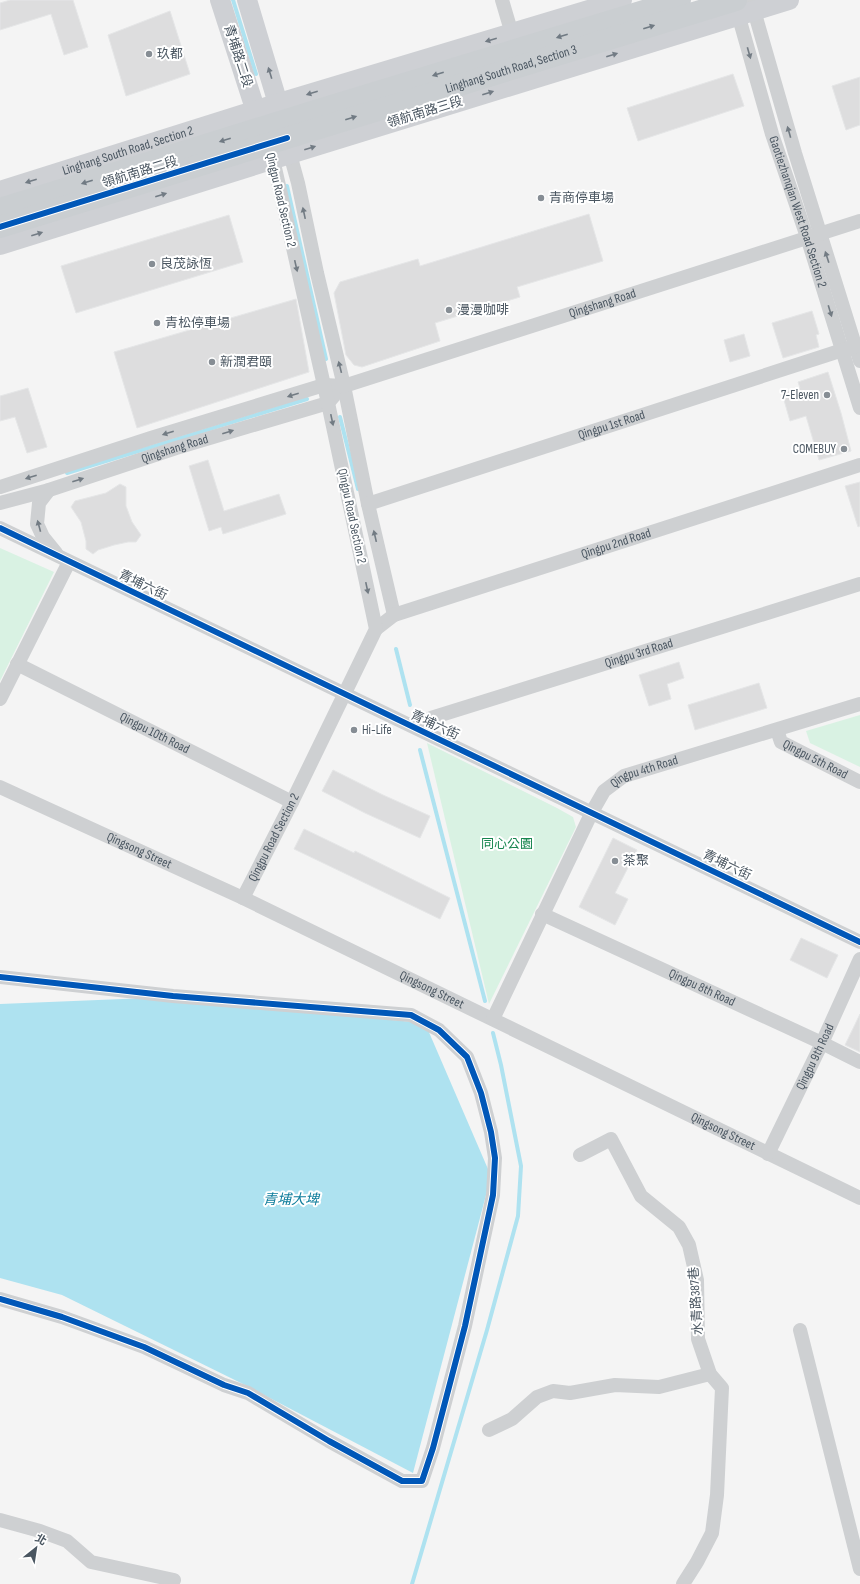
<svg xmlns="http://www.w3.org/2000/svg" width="860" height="1584" font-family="'Sofia Sans Condensed','Noto Sans TC',sans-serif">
<rect width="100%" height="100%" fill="#f4f4f4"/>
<g fill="#d9f2e3">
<path d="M0 548 54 572 0 681Z"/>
<path d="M860 715V767L810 743 806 731Z"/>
<path d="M427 743 557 808 573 817 576 827 489 1004Z"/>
</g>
<path fill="#aee2f0" d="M147 998 425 1023 491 1176 413 1473 245 1385 62 1295 0 1278V1004Z"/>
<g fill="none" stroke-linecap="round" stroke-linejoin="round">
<g stroke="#aee2f0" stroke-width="4">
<path d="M233 0 256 74"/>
<path d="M287 186 326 359"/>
<path d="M340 417 358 489"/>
<path d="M67 473 307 399"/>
<path d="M396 649 410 705"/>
<path d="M420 750 485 1001"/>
<path d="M412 1584 487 1330 518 1216 521 1166 501 1065 493 1033"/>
</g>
</g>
<g fill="#ddddde" stroke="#e5e6e7">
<path d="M10 0H73L88 47 64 55 51 14 0 30V3Z"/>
<path d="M170 11 190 74 126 96 108 35Z"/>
<path d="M733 74 744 106 638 141 627 108Z"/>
<path d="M860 77V125L846 130 832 86Z"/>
<path d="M589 214 603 261 517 287 520 297 435 323 440 341 362 367 354 365 346 355 334 293 340 282 418 259 420 266Z"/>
<path d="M229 215 243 262 76 313 61 266Z"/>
<path d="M296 299 309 372 137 428 114 352Z"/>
<path d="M812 311 819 334 816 335 819 347 783 358 772 323Z"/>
<path d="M744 334 750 356 730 362 724 340Z"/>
<path d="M828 372 841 413 851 451 819 460 806 416 790 421 782 393 800 388 798 382Z"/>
<path d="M28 388 47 447 27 453 15 417 0 421V396Z"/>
<path d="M208 460 224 511 279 494 286 514 223 534 221 527 209 531 189 466Z"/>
<path d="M860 482V526L858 527 845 486Z"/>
<path d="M120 484 126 487V506L132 522 141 535 136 542H128L114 545 98 550 93 554 86 549V541L81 522 71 507 75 501 106 493Z"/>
<path d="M679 662 684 678 667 684 671 699 649 706 639 675Z"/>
<path d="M759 683 767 708 695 730 688 705Z"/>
<path d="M333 770 383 795 430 816 420 838 365 813 322 791Z"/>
<path d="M304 829 354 853 355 851 450 898 440 919 294 849Z"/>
<path d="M613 838 637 850 615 893 628 899 615 925 579 907Z"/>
<path d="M801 938 838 955 827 978 790 960Z"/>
<path d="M860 1014V1052L845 1045Z"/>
</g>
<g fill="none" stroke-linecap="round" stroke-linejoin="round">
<g stroke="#ced0d2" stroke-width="14">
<path d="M502 0 512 34"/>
<path d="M751 0 795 153 860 361"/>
<path id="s1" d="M736 7 772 134 807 237 860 408"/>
<path d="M290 154 298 183 317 273 344 386 368 504 394 615"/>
<path id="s2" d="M0 487 151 438 324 385 344 386 860 221"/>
<path d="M49 490 39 503 37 524 43 537 56 553"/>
<path id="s3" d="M0 503 49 490 176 448 328 403 334 396"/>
<path id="s4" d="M368 504 855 346"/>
<path d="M0 528 860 942"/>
<path id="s5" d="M376 629 394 615 860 465"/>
<path id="s6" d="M17 664 292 802"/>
<path d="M0 699 69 562"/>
<path id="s7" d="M777 730 781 742 860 782"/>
<path id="s8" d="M425 732 431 718 860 584"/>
<path id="s9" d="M0 787 243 898 860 1198"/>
<path id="s10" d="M243 898 292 802 376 629 328 403 273 159"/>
<path id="s11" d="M542 914 822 1043 860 1062"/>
<path d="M0 977 173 996 411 1015 439 1030 467 1057 481 1093 491 1132 495 1158 493 1195 465 1326 433 1448 422 1481H402L329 1441 248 1393 224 1385 144 1347 62 1317 0 1299"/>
<path id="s12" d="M493 1019 592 812 604 791 624 776 860 704"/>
<path id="s13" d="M768 1154 822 1043 860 959"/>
<path d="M580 1155 611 1139 641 1196 679 1227 689 1245 697 1280 698 1339 710 1374 722 1388 717 1495 712 1533 697 1562 683 1584"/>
<path d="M800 1330 860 1569"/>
<path d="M489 1430 512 1419 537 1397 553 1391 570 1393 615 1385 659 1387 710 1374"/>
<path d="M0 1520 40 1531 67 1541 91 1562 174 1580"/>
</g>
<g stroke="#ced0d4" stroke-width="20">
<path d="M220 0 260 124"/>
<path d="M247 0 282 117"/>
<path id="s14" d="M0 191 279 103 622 0"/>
<path d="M0 245 290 154 789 0"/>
</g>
<g stroke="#caced1" stroke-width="22">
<path d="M0 209 315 111 680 0"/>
<path id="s15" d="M0 227 287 138 736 0"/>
</g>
<defs>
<g id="cycleway">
<path d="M0 227 287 138"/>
<path d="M0 528 860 942"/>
<path d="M0 977 173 996 411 1015 439 1030 467 1057 481 1093 491 1132 495 1158 493 1195 465 1326 433 1448 422 1481H402L329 1441 248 1393 224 1385 144 1347 62 1317 0 1299"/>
</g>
</defs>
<use href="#cycleway" stroke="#fff" stroke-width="8"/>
<use href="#cycleway" stroke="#0057b8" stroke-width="6"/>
</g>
<defs><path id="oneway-solid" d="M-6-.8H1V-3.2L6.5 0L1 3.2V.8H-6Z"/></defs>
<g fill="#707a83">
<use href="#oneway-solid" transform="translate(649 27) rotate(-17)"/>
<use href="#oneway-solid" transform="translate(562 36) rotate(163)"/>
<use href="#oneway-solid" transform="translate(438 74) rotate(163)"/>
<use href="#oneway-solid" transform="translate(351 118) rotate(-17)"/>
<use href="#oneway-solid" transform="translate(225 140) rotate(163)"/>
<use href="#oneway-solid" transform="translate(87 182) rotate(163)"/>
</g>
<g fill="#727b84">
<use href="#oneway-solid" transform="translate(491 40) rotate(164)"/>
<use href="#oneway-solid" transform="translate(612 55) rotate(-17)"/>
<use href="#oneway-solid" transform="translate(270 73) rotate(-107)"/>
<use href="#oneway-solid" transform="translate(312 93) rotate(163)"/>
<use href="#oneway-solid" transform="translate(488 93) rotate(-17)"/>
<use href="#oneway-solid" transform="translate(310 148) rotate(-17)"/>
<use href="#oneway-solid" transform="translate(31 181) rotate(163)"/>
<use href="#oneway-solid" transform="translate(161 195) rotate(-17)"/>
<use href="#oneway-solid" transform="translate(37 234) rotate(-17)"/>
</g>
<g fill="#727b83">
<use href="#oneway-solid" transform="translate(749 53) rotate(74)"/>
<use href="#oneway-solid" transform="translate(789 132) rotate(-106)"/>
<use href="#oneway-solid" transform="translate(304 213) rotate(-102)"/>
<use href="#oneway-solid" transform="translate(827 257) rotate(-108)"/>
<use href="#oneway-solid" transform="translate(296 266) rotate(77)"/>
<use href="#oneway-solid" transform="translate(830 311) rotate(73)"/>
<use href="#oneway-solid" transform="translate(340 367) rotate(-104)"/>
<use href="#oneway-solid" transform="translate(293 395) rotate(163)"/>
<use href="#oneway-solid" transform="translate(332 420) rotate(78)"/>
<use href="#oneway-solid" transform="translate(228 432) rotate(-17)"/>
<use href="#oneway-solid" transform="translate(168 433) rotate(163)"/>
<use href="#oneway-solid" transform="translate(31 477) rotate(162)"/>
<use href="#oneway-solid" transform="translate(78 480) rotate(-18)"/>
<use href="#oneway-solid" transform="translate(39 526) rotate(-105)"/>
<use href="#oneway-solid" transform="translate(375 536) rotate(-103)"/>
<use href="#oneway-solid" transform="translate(367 588) rotate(78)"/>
</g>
<g fill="#868d94" stroke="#fff" stroke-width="1.5">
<circle cx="149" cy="54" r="4"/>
<circle cx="541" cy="198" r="4"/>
<circle cx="152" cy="264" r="4"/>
<circle cx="449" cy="310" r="4"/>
<circle cx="157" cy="323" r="4"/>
<circle cx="212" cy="362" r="4"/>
<circle cx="827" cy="395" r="4"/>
<circle cx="844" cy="449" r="4"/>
<circle cx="354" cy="730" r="4"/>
<circle cx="615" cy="861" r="4"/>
</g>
<g text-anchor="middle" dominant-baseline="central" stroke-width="4" stroke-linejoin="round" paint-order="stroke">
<g font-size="13" fill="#4a5661" stroke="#fff" text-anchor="start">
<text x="157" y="54">玖都</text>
<text x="549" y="198">青商停車場</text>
<text x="160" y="264">良茂詠恆</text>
<text x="457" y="310">漫漫咖啡</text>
<text x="165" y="323">青松停車場</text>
<text x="220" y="362">新潤君頤</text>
<text x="819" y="395" text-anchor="end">7-Eleven</text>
<text x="836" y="449" text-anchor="end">COMEBUY</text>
<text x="362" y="730">Hi-Life</text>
<text x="623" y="861">茶聚</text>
</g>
<g font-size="13" fill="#4a5661" stroke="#fff">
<text transform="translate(238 56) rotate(72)">青埔路二段</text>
<text stroke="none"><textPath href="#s15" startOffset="535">Linghang South Road, Section 3</textPath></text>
<text transform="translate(425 112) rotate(-17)">領航南路三段</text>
<text stroke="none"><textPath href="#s14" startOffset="134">Linghang South Road, Section 2</textPath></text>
<text transform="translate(140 172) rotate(-17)">領航南路二段</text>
<text transform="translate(281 200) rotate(77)">Qingpu Road Section 2</text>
<text stroke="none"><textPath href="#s1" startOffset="214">Gaotiezhanqian West Road Section 2</textPath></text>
<text stroke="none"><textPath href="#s2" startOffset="631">Qingshang Road</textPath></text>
<text stroke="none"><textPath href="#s4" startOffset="256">Qingpu 1st Road</textPath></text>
<text stroke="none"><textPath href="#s3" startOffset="183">Qingshang Road</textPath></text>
<text transform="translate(352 516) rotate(78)">Qingpu Road Section 2</text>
<text stroke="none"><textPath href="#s5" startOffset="256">Qingpu 2nd Road</textPath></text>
<text transform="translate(143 585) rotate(26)">青埔六街</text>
<text stroke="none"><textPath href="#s8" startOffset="233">Qingpu 3rd Road</textPath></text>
<text transform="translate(435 725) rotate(25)">青埔六街</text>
<text stroke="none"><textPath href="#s6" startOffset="154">Qingpu 10th Road</textPath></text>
<text stroke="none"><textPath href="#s7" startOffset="51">Qingpu 5th Road</textPath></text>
<text stroke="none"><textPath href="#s12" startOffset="299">Qingpu 4th Road</textPath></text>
<text stroke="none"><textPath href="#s10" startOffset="68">Qingpu Road Section 2</textPath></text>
<text stroke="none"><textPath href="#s9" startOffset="153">Qingsong Street</textPath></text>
<text transform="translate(727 865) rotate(26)">青埔六街</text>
<text stroke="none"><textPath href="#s11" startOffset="176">Qingpu 8th Road</textPath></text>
<text stroke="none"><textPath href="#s9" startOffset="477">Qingsong Street</textPath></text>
<text stroke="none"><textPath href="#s13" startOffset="108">Qingpu 9th Road</textPath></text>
<text stroke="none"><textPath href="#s9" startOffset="801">Qingsong Street</textPath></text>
<text transform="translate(696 1301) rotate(-94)">水青路387巷</text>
</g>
<g font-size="13" fill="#17864f" stroke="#fff">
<text x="507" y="844">同心公園</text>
</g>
<g font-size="14" font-style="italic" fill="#0c7c9b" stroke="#fff">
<text x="291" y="1199">青埔大埤</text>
</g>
</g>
<g transform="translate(36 1548) rotate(30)" stroke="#ffffff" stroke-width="3" paint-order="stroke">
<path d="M0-3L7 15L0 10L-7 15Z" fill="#4a5661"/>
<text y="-6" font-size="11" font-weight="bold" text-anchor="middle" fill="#4a5661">北</text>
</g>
</svg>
